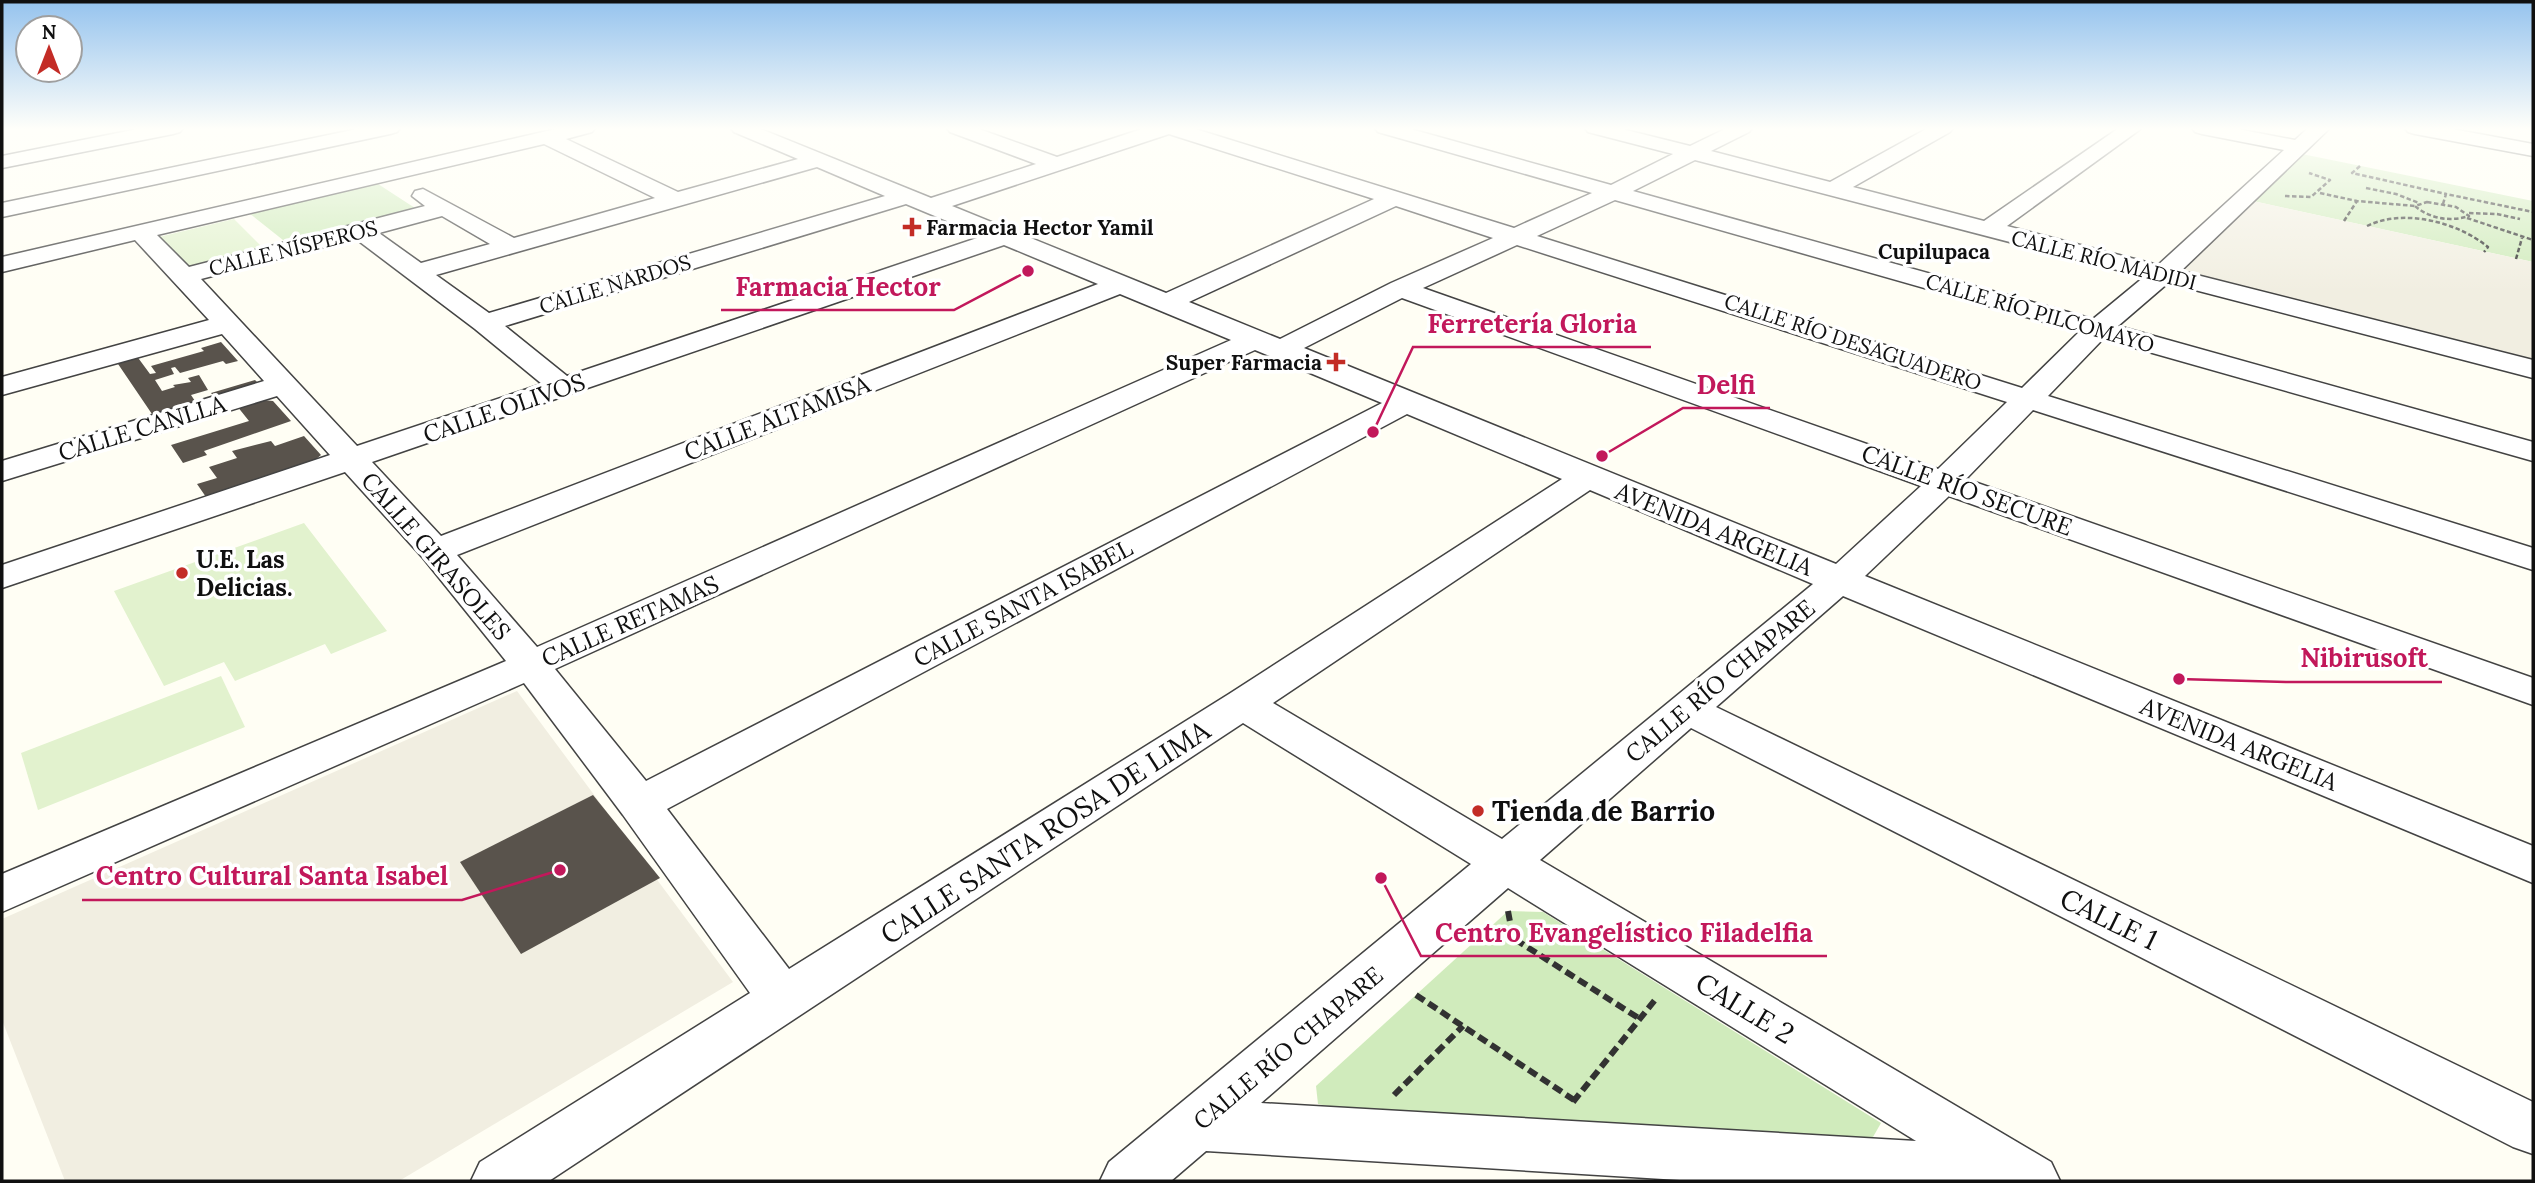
<svg xmlns="http://www.w3.org/2000/svg" width="2535" height="1183" font-family="Lora,serif">
<rect width="100%" height="100%" fill="#fffef4"/>
<g fill="#d0ebbc">
<path d="M2302 154 2533 201V262L2253 201Z"/>
<path d="M375 182 418 210 288 244 249 213Z"/>
<path d="M1508 911 1543 912 1881 1123 1865 1151 1374 1115 1318 1104 1316 1086Z"/>
</g>
<g fill="#e2f2ce">
<path d="M234 219 262 247 185 267 159 237Z"/>
<path d="M304 523 387 631 331 654 325 644 235 681 224 662 164 686 114 591Z"/>
<path d="M221 676 245 727 38 810 21 753Z"/>
</g>
<g fill="#f1eee1">
<path d="M2253 201 2533 262V361L2181 270Z"/>
<path d="M517 691 733 982 399 1181H65L2 1020V919Z"/>
</g>
<g fill="#59534c">
<path d="M221 342 238 361 226 364 223 361 180 373 175 367 171 368 174 374 155 380 162 391 175 387 173 385 191 382 188 378 199 375 208 390 191 395 197 404 154 417 116 361 136 355 150 374 156 373 151 366 204 351 201 348Z"/>
<path d="M255 380 258 383 216 399 211 393Z"/>
<path d="M262 400 273 401 291 421 204 451 207 455 183 463 171 445 249 421 237 406Z"/>
<path d="M304 436 321 455 315 460 206 497 197 484 217 478 209 467 237 458 232 451 271 441 275 446Z"/>
<path d="M593 795 660 878 521 954 460 862Z"/>
</g>
<g fill="none" stroke-linecap="round" stroke-linejoin="round">
<defs>
<g id="minor">
<path d="M143 128H183L180 132 173 134 2 168V156Z"/>
<path d="M362 128H400L397 132 390 134 2 217V203Z"/>
<path d="M560 128H595L592 132 566 139 678 192 798 159 734 132 731 128H758L931 198 1036 164 950 132 947 128H976L1057 157 1145 128H1192L1514 228 1592 193 1378 132 1375 128H1407L1611 185 1673 154 1588 132 1585 128H1618L1690 146 1727 128H1752L1749 132 1711 151 1830 182 1928 128H1953L1950 132 1853 187 1984 221 2119 128H2142L2007 226 2158 265 2284 150 2202 134 2195 132 2192 128H2232L2295 140 2308 128H2330L2181 271 2533 360V378L2168 283 2118 326 2533 442V461L2103 339 2048 396 2533 548V570L2033 410 1966 479 2533 678V705L1949 496 1865 576 2533 846V883L1843 596 1716 707 2533 1102V1154L2513 1147 1691 728 1540 860 2051 1162 2060 1181H1696L1206 1151 1171 1181H1100L1109 1162 1471 864 1243 723 549 1181H471L480 1162 750 993 623 815 524 683 2 912V874L506 661 423 558 345 472 2 588V565L330 455 277 396 2 481V461L264 381 222 334 2 395V377L209 320 135 240 2 272V257ZM1169 134 1374 199 1166 293 952 206ZM544 144 655 198 514 238 423 189 415 191 412 196 425 206 189 267 157 235ZM1695 160 2144 277 2093 319 1633 191ZM817 167 885 196 489 313 436 275ZM1615 200 2079 332 2022 388 1537 236ZM906 204 983 236 567 376 505 326ZM1396 206 1493 238 1391 283 1280 339 1189 302ZM442 216 490 244 421 263 379 233ZM356 239 475 329 542 384 357 446 201 279ZM1004 245 1098 284 441 536 372 462ZM1517 245 2007 402 1938 469 1423 288ZM1120 294 1231 340 537 647 457 555ZM1402 298 1921 486 1836 564 1304 348ZM1255 350 1382 403 646 781 555 669ZM1407 414 1562 479 1229 694 789 969 667 809ZM1590 490 1813 584 1502 839 1273 703ZM1508 888 1916 1141 1261 1103Z"/>
<path d="M2405 128H2447L2533 144V156L2415 134 2408 132Z"/>
</g>
</defs>
<use href="#minor" stroke="#434343" stroke-width="3"/>
<g stroke="#323232" stroke-width="2.5" stroke-dasharray="4.5 2.5" stroke-linecap="butt">
<path d="M2360 166 2352 173 2446 194"/>
<path d="M2366 188 2396 194 2419 203"/>
<path d="M2320 193 2357 201 2415 206"/>
<path d="M2285 196 2311 197 2330 180 2309 173"/>
<path d="M2427 202 2456 207 2469 216C2451 222 2430 219 2415 206Z"/>
<path d="M2443 204 2446 194 2533 212"/>
<path d="M2469 213 2497 214 2520 219"/>
<path d="M2467 218 2533 240"/>
<path d="M2344 221 2357 201"/>
<path d="M2367 226C2404 208 2457 222 2488 247L2484 252"/>
<path d="M2516 259 2522 238"/>
</g>
<g stroke="#323232" stroke-width="6" stroke-dasharray="10 5" stroke-linecap="butt">
<path d="M1508 911 1513 938 1640 1019"/>
<path d="M1416 995 1574 1100"/>
<path d="M1394 1095 1463 1026"/>
<path d="M1573 1102 1655 1000"/>
</g>
<use href="#minor" fill="#fff" fill-rule="evenodd"/>
</g>
<linearGradient id="sky" x2="0" y2="1"><stop stop-color="#95c3ee"/><stop offset="0.44" stop-color="#fffffa"/><stop offset="1" stop-color="#fffffa" stop-opacity="0"/></linearGradient>
<rect width="2535" height="293" fill="url(#sky)"/>
<g fill="#c32c26" stroke="#fff" stroke-width="2.5">
<path d="M908.5 216.5h7v7h7v7h-7v7h-7v-7h-7v-7h7z"/>
<path d="M1332.5 351.5h7v7h7v7h-7v7h-7v-7h-7v-7h7z"/>
<circle cx="182" cy="573" r="7"/>
<circle cx="1478" cy="811" r="7"/>
</g>
<g text-anchor="middle" dominant-baseline="central" stroke-width="7" stroke-linejoin="round" paint-order="stroke">
<g font-size="21" font-weight="bold" fill="#101010" stroke="#fff" text-anchor="start">
<text x="926" y="227">Farmacia Hector Yamil</text>
<text x="1322" y="362" text-anchor="end">Super Farmacia</text>
</g>
<g font-size="21" fill="#101010" stroke="#fff">
<text transform="translate(293 248) rotate(-14)">CALLE NÍSPEROS</text>
<text transform="translate(2104 260) rotate(14)">CALLE RÍO MADIDI</text>
<text transform="translate(615 284) rotate(-17)">CALLE NARDOS</text>
<text transform="translate(2040 313) rotate(16)">CALLE RÍO PILCOMAYO</text>
<text transform="translate(1853 342) rotate(18)">CALLE RÍO DESAGUADERO</text>
</g>
<g font-size="21" font-weight="bold" fill="#101010" stroke="#fff">
<text x="1934" y="251">Cupilupaca</text>
</g>
<g font-size="24" fill="#101010" stroke="#fff">
<text transform="translate(504 408) rotate(-19)">CALLE OLIVOS</text>
<text transform="translate(777 418) rotate(-21)">CALLE ALTAMISA</text>
<text transform="translate(142 428) rotate(-17)">CALLE CANLLA</text>
<text transform="translate(1967 490) rotate(20)">CALLE RÍO SECURE</text>
<text transform="translate(1714 529) rotate(22)">AVENIDA ARGELIA</text>
<text transform="translate(436 556) rotate(49)">CALLE GIRASOLES</text>
<text transform="translate(1023 603) rotate(-28)">CALLE SANTA ISABEL</text>
<text transform="translate(630 621) rotate(-24)">CALLE RETAMAS</text>
<text transform="translate(1720 681) rotate(-40)">CALLE RÍO CHAPARE</text>
<text transform="translate(2239 744) rotate(22)">AVENIDA ARGELIA</text>
<text transform="translate(1288 1048) rotate(-40)">CALLE RÍO CHAPARE</text>
</g>
<g font-size="24" font-weight="bold" fill="#101010" stroke="#fff" text-anchor="start">
<text x="196" y="559">U.E. Las<tspan x="196" dy="28">Delicias.</tspan></text>
</g>
<g font-size="28" font-weight="bold" fill="#101010" stroke="#fff" text-anchor="start">
<text x="1492" y="811">Tienda de Barrio</text>
</g>
<g font-size="28" fill="#101010" stroke="#fff">
<text transform="translate(1045 832) rotate(-33)">CALLE SANTA ROSA DE LIMA</text>
<text transform="translate(2109 919) rotate(26)">CALLE 1</text>
<text transform="translate(1745 1008) rotate(31)">CALLE 2</text>
</g>
</g>
<path fill="none" stroke="#c2185b" stroke-width="2.5" d="M1028 271L954 310H721M1373 432L1413 347H1651M1602 456L1683 408H1770M2179 679L2286 682H2442M560 870L462 900H82M1381 878L1421 956H1827"/>
<g fill="#c2185b" stroke="#fff" stroke-width="2.5">
<circle cx="1028" cy="271" r="7"/>
<circle cx="1373" cy="432" r="7"/>
<circle cx="1602" cy="456" r="7"/>
<circle cx="2179" cy="679" r="7"/>
<circle cx="560" cy="870" r="7"/>
<circle cx="1381" cy="878" r="7"/>
</g>
<g font-size="26" text-anchor="middle" font-weight="bold" fill="#c2185b" stroke="#fff" stroke-width="7" stroke-linejoin="round" paint-order="stroke">
<text x="838" y="296">Farmacia Hector</text>
<text x="1532" y="333">Ferretería Gloria</text>
<text x="1726" y="394">Delfi</text>
<text x="2364" y="667">Nibirusoft</text>
<text x="272" y="885">Centro Cultural Santa Isabel</text>
<text x="1624" y="942">Centro Evangelístico Filadelfia</text>
</g>
<rect width="2535" height="1183" fill="none" stroke="#101010" stroke-width="7"/>
<g transform="translate(49 49)"><circle r="33" fill="#ffffff" stroke="#9f9f9f" stroke-width="2"/>
<path d="M0-5L12 26L0 18L-12 26Z" fill="#c32c26"/>
<text y="-10" font-size="19" font-weight="bold" text-anchor="middle" fill="#101010">N</text>
</g>
</svg>
